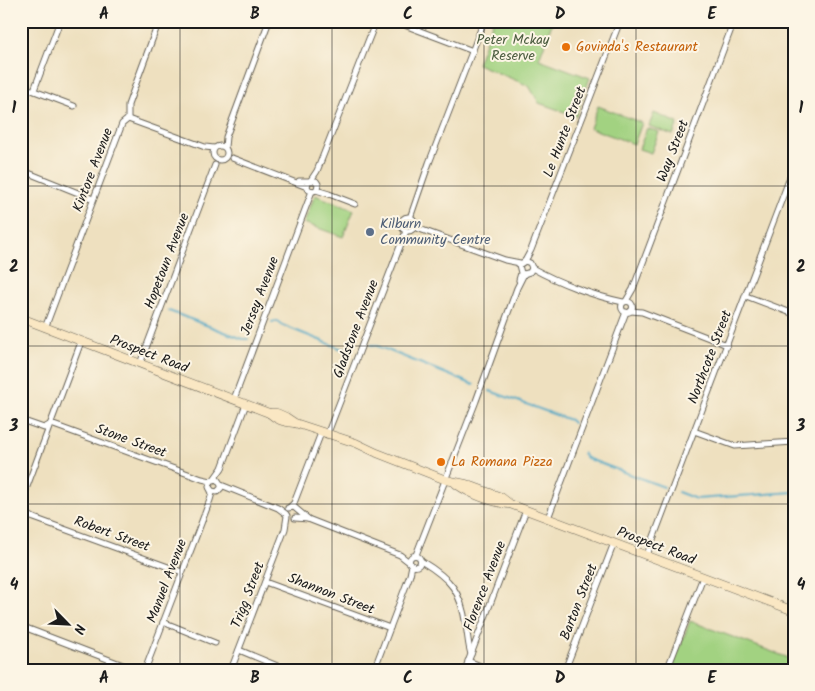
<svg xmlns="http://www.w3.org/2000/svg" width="815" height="691" font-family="Kalam,sans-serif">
<rect width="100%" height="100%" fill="#fcf5e5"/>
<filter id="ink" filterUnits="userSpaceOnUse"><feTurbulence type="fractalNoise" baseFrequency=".02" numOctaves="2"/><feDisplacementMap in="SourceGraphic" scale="10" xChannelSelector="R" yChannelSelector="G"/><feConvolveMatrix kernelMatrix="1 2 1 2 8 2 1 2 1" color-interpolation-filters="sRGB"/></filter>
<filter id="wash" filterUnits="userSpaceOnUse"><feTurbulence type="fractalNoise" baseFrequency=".0096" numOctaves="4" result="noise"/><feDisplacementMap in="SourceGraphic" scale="20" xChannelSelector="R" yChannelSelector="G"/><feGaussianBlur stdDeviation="1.12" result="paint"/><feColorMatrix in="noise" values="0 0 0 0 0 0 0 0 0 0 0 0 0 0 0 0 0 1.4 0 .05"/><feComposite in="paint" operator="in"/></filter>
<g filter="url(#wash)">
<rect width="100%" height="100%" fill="#eee0bf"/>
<g fill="#a2d281" stroke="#5f774e">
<path d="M493 21H553L539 59 590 78 576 116 539 103 529 86 477 64Z"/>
<path d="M598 106 642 123 634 144 590 128Z"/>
<path d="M654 113 678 123 673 135 649 126Z"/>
<path d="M647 128 659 132 651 153 639 149Z"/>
<path d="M315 195 354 210 343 237 304 223Z"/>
<path d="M690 621 794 660V670H671Z"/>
</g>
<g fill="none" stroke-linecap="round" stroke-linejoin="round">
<g stroke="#46a6c5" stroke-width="2">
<path d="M169 311 243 339H248"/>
<path d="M272 322 277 321 282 325 342 349 348 348"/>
<path d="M371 345H375L474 385"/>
<path d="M490 391 570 420 573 423"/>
<path d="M583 453 586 458 664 487"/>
<path d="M678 492 696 499 794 492"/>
</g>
</g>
</g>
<g filter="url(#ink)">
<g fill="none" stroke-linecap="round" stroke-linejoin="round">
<defs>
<g id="street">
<path d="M407 26 473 51"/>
<path d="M21 86 74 106"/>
<path d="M34 90 60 21"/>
<path d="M128 119 205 147 214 148"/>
<circle cx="220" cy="153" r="7"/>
<path d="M225 147 226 137 269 21"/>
<path d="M232 158 307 187"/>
<path d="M21 170 93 199"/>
<path d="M311 180 317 171 376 21"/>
<path d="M299 181H316L318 184 317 189 314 191 309 190 307 187 308 182"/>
<path d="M316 190 329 194 355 204"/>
<circle cx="408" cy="224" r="7"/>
<path d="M410 218 429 163 484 21"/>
<path d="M414 227 505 260 520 263"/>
<path d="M525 261 531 250 620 21"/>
<path d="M532 268C559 283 594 296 623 302"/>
<path d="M519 280 521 273 519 265 525 261 530 263 532 268 530 272 524 274 521 273"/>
<path d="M746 296 794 314"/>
<path d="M626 301 633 289 734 21"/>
<circle cx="627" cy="307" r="5.5"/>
<path d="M631 311 642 312 727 345"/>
<path d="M45 328 122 124 128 119V105L159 21"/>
<path d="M140 364 215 165"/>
<path d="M234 399 312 191"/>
<path d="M21 420 44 428 51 424 202 479 211 481"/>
<path d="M694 431 735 446 794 442"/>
<path d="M327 435 406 231"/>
<path d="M214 479 222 468 246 404"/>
<path d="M221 485V488L217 492 212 491 209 487 211 481 217 479 221 485 278 508 286 514"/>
<path d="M290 507 294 503 321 433"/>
<path d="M288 508 294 507 308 519"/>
<path d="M22 509V500L81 342"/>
<path d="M23 512 34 518 182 572"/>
<path d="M21 517H31"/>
<path d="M295 518 308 519 400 555 409 562"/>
<path d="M548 518 626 312"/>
<path d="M416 555 476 401 517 288 524 274"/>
<path d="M647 555 794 167"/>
<circle cx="415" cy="561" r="5.5"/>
<path d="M421 561C451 579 461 591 466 626 468 636 468 645 471 654"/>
<path d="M265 582 390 628"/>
<path d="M163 622 215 643"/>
<path d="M21 626 136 670"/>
<path d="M239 650 287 670"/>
<path d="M468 661 491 670"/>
<path d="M145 670 210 500 212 493 210 489"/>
<path d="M231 670 285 529 287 516"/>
<path d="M374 670 410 575 412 565"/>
<path d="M465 670 526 510"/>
<path d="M565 670 614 543"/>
<path d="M667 670 703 577"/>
</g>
<g id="secondary">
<path d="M21 318 269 413H277L286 417 295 423 356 443 377 453 446 480 466 484 501 497 510 504 794 611"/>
<path d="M269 413C277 420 283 422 294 423"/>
<path d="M456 484C470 494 491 502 508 504"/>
</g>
</defs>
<use href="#street" stroke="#666155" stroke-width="7"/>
<use href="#secondary" stroke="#666155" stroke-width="9"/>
<use href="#street" stroke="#fff" stroke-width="5"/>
<use href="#secondary" stroke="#fae7c3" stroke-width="8"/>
</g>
</g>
<path fill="none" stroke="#1c1c1c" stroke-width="1" stroke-opacity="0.55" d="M180 21V670M332 21V670M484 21V670M636 21V670M21 186H794M21 346H794M21 504H794"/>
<g fill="#e8710a" stroke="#fcf5e5" stroke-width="2">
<circle cx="566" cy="47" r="5"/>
<circle cx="441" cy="462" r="5"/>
</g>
<circle fill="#5c6f8a" stroke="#fcf5e5" stroke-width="2" cx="370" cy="232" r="5"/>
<g text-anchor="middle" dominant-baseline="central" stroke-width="4" stroke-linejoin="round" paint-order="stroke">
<g font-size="14" fill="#4b5c3f" stroke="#fcf5e5">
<text x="513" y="40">Peter Mckay<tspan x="513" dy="16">Reserve</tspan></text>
</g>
<g font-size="14" fill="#c56008" stroke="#fcf5e5" text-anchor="start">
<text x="576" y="47">Govinda's Restaurant</text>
<text x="451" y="462">La Romana Pizza</text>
</g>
<g font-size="14" fill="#1c1c1c" stroke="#fcf5e5">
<text transform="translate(565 132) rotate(-69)">Le Hunte Street</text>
<text transform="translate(673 151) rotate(-69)">Way Street</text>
<text transform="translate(93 170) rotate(-69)">Kintore Avenue</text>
<text transform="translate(167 261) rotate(-69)">Hopetoun Avenue</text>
<text transform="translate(260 296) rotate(-69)">Jersey Avenue</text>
<text transform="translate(356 329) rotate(-69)">Gladstone Avenue</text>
<text transform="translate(149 354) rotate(21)">Prospect Road</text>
<text transform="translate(710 357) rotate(-69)">Northcote Street</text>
<text transform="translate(131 441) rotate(20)">Stone Street</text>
<text transform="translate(112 534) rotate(20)">Robert Street</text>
<text transform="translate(656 546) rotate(21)">Prospect Road</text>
<text transform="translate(167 581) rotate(-69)">Manuel Avenue</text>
<text transform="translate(485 586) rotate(-69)">Florence Avenue</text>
<text transform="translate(331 594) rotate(21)">Shannon Street</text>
<text transform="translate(248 595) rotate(-69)">Trigg Street</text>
<text transform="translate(579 602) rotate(-69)">Barton Street</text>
</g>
<g font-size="14" fill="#4e5e75" stroke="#fcf5e5" text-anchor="start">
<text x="380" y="224">Kilburn<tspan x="380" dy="16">Community Centre</tspan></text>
</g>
</g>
<rect width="815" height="691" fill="none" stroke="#fcf5e5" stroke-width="55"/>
<g transform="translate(68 624) rotate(114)" stroke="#fcf5e5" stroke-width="4" paint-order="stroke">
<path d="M0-4L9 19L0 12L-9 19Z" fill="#1c1c1c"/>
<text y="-8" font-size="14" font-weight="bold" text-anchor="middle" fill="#1c1c1c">N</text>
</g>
<rect x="28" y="28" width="760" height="636" fill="none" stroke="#1c1c1c" stroke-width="2"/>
<g font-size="16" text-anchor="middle" font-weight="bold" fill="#1c1c1c">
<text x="104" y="19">A</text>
<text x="255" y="19">B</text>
<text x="408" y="19">C</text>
<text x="560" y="19">D</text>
<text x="712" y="19">E</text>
<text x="14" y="113">1</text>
<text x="801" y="113">1</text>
<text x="14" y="272">2</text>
<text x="801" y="272">2</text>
<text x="14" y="431">3</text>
<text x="801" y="431">3</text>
<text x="14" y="590">4</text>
<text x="801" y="590">4</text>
<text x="104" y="683">A</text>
<text x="255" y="683">B</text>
<text x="408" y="683">C</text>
<text x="560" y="683">D</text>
<text x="712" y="683">E</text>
</g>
</svg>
